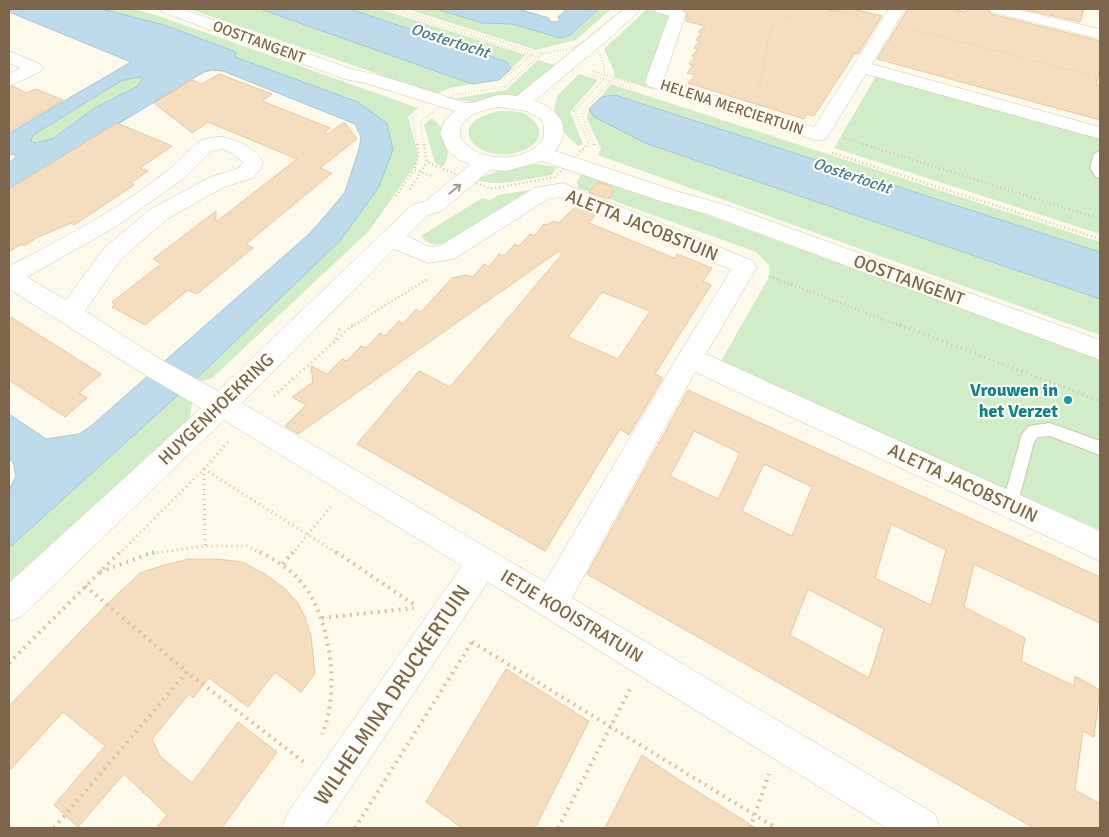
<svg xmlns="http://www.w3.org/2000/svg" width="1109" height="837" font-family="Signika,sans-serif">
<rect width="100%" height="100%" fill="#fefaeb"/>
<g fill="#d0edc7">
<path d="M102 9H134L159 16 418 108 408 117 418 154 416 164 369 231 212 378 201 382 196 379 340 241 379 187 393 150 387 123 234 57 236 52 164 25Z"/>
<path d="M189 9H260L472 84 450 88 436 94Z"/>
<path d="M350 9H380L526 55 511 69 507 62Z"/>
<path d="M407 9H436L482 23 512 24 556 37 570 35 600 9H611L576 40 536 50Z"/>
<path d="M647 9 669 14 647 79 654 90 614 77V71L604 49Z"/>
<path d="M538 60 557 66 517 95 476 102 452 99 506 90Z"/>
<path d="M579 74 598 80 570 112 583 144 578 146 565 134 554 111 557 96Z"/>
<path d="M876 76 1100 138V234L834 148Z"/>
<path d="M138 77 143 78 138 86 93 109 54 138 37 143 30 142 32 137 38 132 121 81Z"/>
<path d="M611 84 1100 242V252L615 95 601 97Z"/>
<path d="M589 109 594 117 645 143 1100 299V335L598 155 601 149 587 119Z"/>
<path d="M499 111C507 111 515 111 522 113 538 119 547 136 530 147 488 173 433 125 499 111Z"/>
<path d="M431 118C446 126 453 153 443 167L435 163 424 125Z"/>
<path d="M537 164 557 167 552 175C531 178 496 188 477 180L478 178 501 170Z"/>
<path d="M584 170 1100 359V530L720 363 770 275 769 265 756 252 578 188 577 181Z"/>
<path d="M536 189 446 243C436 245 427 245 421 236L482 198 490 200 498 195Z"/>
<path d="M178 395 192 403 189 424 9 595V548Z"/>
</g>
<g fill="#bddbea" stroke="#a2c9dc" fill-rule="evenodd">
<path d="M9 9H102L164 25 236 52 235 57 358 102 387 123 393 150 379 187 340 241 196 379 9 548V490L16 476 13 462 9 459V414L46 439 79 434 91 426 309 234 326 215 345 192 359 149 361 137 355 124 223 71 212 70 204 72 9 190V163L16 157 14 154 9 155V133L131 62 9 12ZM138 77 143 78 138 86 93 109 54 138 37 143 31 142 32 137 38 132 121 81Z"/>
<path d="M260 9H350L507 62 511 69 499 80 472 84Z"/>
<path d="M436 9H518L549 18V21L554 22 560 21 558 17 567 9H599L570 35 560 38 512 24 482 23Z"/>
<path d="M615 95 1100 252V299L645 143 594 117 589 109 601 97Z"/>
</g>
<g fill="#f5dec0" stroke="#e9c89f" fill-rule="evenodd">
<path d="M682 9H825L834 11 836 9H853L882 16 858 54 855 53 814 116 806 114 804 119 688 83 695 75 687 73 693 65 689 64 695 57 692 56 698 49 694 48 700 41 696 40 702 33 698 32 705 26 686 21 687 13Z"/>
<path d="M908 9H951L965 12 967 9H987L991 14 1100 41V68L1096 84 1100 85V120L877 59Z"/>
<path d="M1023 9H1084L1080 22Z"/>
<path d="M219 74 272 94 262 101 330 128 324 133 328 134 344 122 357 139 320 168 332 173 246 244 253 248 197 294 188 290 145 325 112 307 115 304 112 302 161 264 153 259 216 211V222L297 159 208 122 192 133 154 103 191 80 202 84Z"/>
<path d="M13 86 26 93 36 89 63 100 9 131V88Z"/>
<path d="M117 123 172 146 140 168 148 171 131 183 134 185 74 225 71 223 36 238 24 246 21 244 9 252V189Z"/>
<path d="M598 182 608 185 614 191 608 199 589 192Z"/>
<path d="M576 206 596 214 589 223 674 258 677 254 712 268 703 281 711 285 655 374 663 378 629 435 620 429 545 551 357 444 419 371 450 387 562 254 559 251 298 434 285 426 306 405 292 397 313 382 311 366 327 374 342 359 347 361 361 346 366 348 380 333 385 336 399 321 403 324 416 309 421 312 452 278 466 275 473 277 484 264 489 267 499 254 504 256 515 244 519 246 530 234 534 236 544 224 547 225 554 221 559 223ZM602 292 650 311 618 359 568 337Z"/>
<path d="M9 316 101 374 79 393 87 398 65 417 9 380Z"/>
<path d="M688 390 1100 577V623L974 564 964 607 1025 638 1021 661 1074 686 1075 676 1100 690 1094 737 1083 731 1075 790 1100 804V828H1034L587 574ZM694 431 740 453 718 499 670 476ZM764 464 812 487 792 536 742 511ZM891 524 946 550 931 605 875 578ZM808 589 884 629 869 678 790 635Z"/>
<path d="M189 559H217L242 562 265 574 284 588 297 602 305 617 311 636 315 674 301 692 275 672 248 707 209 678 193 698 189 694 152 739 160 756 192 783 238 722 277 752 222 828H156L167 815 124 774 78 827 54 805 105 746 63 712 9 771V706L103 608 140 573 164 565Z"/>
<path d="M506 669 589 721 535 828H462L426 802Z"/>
<path d="M642 755 679 780 756 828H605Z"/>
</g>
<g fill="none" stroke-linecap="round" stroke-linejoin="round">
<defs>
<g id="service">
<path d="M1100 151V178L1096 177 1090 168 1094 154Z"/>
<path d="M1050 423 1100 441V455L1050 436 1038 437 1034 442 1016 510 1010 513 1004 510 1002 505 1022 434 1029 426Z"/>
</g>
<g id="minor">
<path d="M624 9H641L611 37 527 107 520 109 513 107 511 103 513 99Z"/>
<path d="M654 9C663 8 680 6 686 14L664 79 814 127 889 9H905L872 64 1100 127V139L866 74 826 139 819 141 812 139 648 86 645 82 669 16 656 12Z"/>
<path d="M989 9H1016L1100 29V39L991 12Z"/>
<path d="M9 51 40 64 43 68 40 72 9 86V74L20 68 9 63Z"/>
<path d="M222 137C240 141 253 146 263 162L261 168 253 178 224 187 167 219 121 259 85 311 160 359 218 391 412 205 426 201 478 158 485 157 492 158 495 163 492 168 442 211 428 215 407 236 430 247 441 245 534 188 563 183 753 261 757 267 706 354 1100 531V561L695 372 572 598 935 814 940 828H886L488 582 324 828H282L287 814 462 566 224 420 21 617 9 621V583L201 408 142 373 9 289V266C65 238 122 207 172 167 191 152 194 136 222 137ZM222 149 233 154 243 162 239 168 210 177 151 209 105 247 66 300 27 277 117 226 184 178 210 152ZM561 197 731 270 681 351 545 582 242 403 394 249 428 263 454 259 548 199Z"/>
</g>
<path id="secondary" d="M160 9H183L354 70C383 75 411 85 439 94 448 97 459 102 469 103 478 103 489 96 498 95 529 93 585 113 555 151L676 191 726 205 1100 340V360L710 215 660 201 542 161 506 171 484 169 459 160 447 150 440 133 445 120 455 111 365 83 344 79 162 12ZM498 107 526 111 541 119C545 127 546 138 539 144 504 178 426 139 476 113 483 110 491 109 498 107Z"/>
</defs>
<use href="#service" stroke="#d2c4ae" stroke-width="2"/>
<use href="#minor" stroke="#d2c4ae" stroke-width="1"/>
<use href="#secondary" stroke="#d5c5ac" stroke-width="1"/>
<g stroke="#dbc2a2" stroke-width="2" stroke-dasharray="0.5 2.5" stroke-linecap="butt">
<path d="M387 9 541 58"/>
<path d="M397 9 542 54"/>
<path d="M830 9 866 18"/>
<path d="M911 29 1090 75"/>
<path d="M593 71 632 84"/>
<path d="M589 74 633 89"/>
<path d="M502 80 532 54"/>
<path d="M758 88 761 83 770 30 776 22 791 16"/>
<path d="M416 115 412 118 417 145"/>
<path d="M843 138 867 145"/>
<path d="M424 145 420 123 454 95 504 87 542 54 595 43 604 65V79L574 111 589 143 587 145"/>
<path d="M594 145 581 113 614 78"/>
</g>
<g stroke="#dbc2a2" stroke-width="2.5" stroke-dasharray="1 3" stroke-linecap="butt">
<path d="M417 144 419 154 414 170 432 176"/>
<path d="M424 144 427 162 491 189 555 177 588 144"/>
<path d="M594 144 595 147"/>
<path d="M863 144 1100 219"/>
<path d="M832 153 1100 239"/>
<path d="M410 189 427 162"/>
<path d="M396 196 414 170"/>
<path d="M769 276 903 327"/>
<path d="M351 327 429 278"/>
</g>
<g stroke="#dbc2a2" stroke-width="3" stroke-dasharray="1 4" stroke-linecap="butt">
<path d="M900 325 1100 401"/>
<path d="M335 339 341 326"/>
<path d="M274 396 353 325"/>
<path d="M204 469 338 554"/>
<path d="M204 469 205 546"/>
<path d="M119 554 204 469 229 441"/>
<path d="M147 554 205 546H247L262 554"/>
<path d="M292 554 332 505"/>
</g>
<g stroke="#dbc2a2" stroke-width="4" stroke-dasharray="2 5" stroke-linecap="butt">
<path d="M260 552C277 561 293 570 305 587 331 622 340 694 322 734"/>
<path d="M336 552 415 605"/>
<path d="M283 564 293 552"/>
<path d="M100 572 154 552"/>
<path d="M85 586 187 672"/>
<path d="M322 618 414 608"/>
<path d="M472 642 776 828"/>
<path d="M9 663 120 552"/>
<path d="M54 828 187 672 305 763"/>
<path d="M355 828 472 642 468 640"/>
<path d="M558 828 631 687"/>
<path d="M750 828 769 774"/>
</g>
<use href="#service" fill="#fff" fill-rule="evenodd"/>
<use href="#minor" fill="#fff" fill-rule="evenodd"/>
<use href="#secondary" fill="#fff" fill-rule="evenodd"/>
</g>
<defs><path id="oneway-shaft" d="M-6 0H5M1.5-3L5.5 0L1.5 3" fill="none" stroke-width="1.6" stroke-linecap="round" stroke-linejoin="round" transform="scale(1.25)"/></defs>
<use stroke="#aa9b8a" href="#oneway-shaft" transform="translate(455 189) rotate(-39)"/>
<circle fill="#0f9aa8" stroke="#fffcf2" stroke-width="2" cx="1068" cy="400" r="5"/>
<g text-anchor="middle" dominant-baseline="central" stroke-width="4.5" stroke-linejoin="round" paint-order="stroke">
<g font-size="15" fill="#7c654b" stroke="#fffcf2">
<text transform="translate(259 42) rotate(20)">OOSTTANGENT</text>
<text transform="translate(732 107) rotate(18)">HELENA MERCIERTUIN</text>
</g>
<g font-size="16" font-style="italic" fill="#457b97" stroke="#fffcf2">
<text transform="translate(450 41) rotate(18)">Oostertocht</text>
<text transform="translate(852 176) rotate(19)">Oostertocht</text>
</g>
<g font-size="18" fill="#7c654b" stroke="#fffcf2">
<text transform="translate(642 225) rotate(22)">ALETTA JACOBSTUIN</text>
<text transform="translate(909 280) rotate(20)">OOSTTANGENT</text>
<text transform="translate(216 409) rotate(-44)">HUYGENHOEKRING</text>
<text transform="translate(963 483) rotate(25)">ALETTA JACOBSTUIN</text>
<text transform="translate(572 616) rotate(31)">IETJE KOOISTRATUIN</text>
</g>
<g font-size="18" font-weight="bold" fill="#0d838f" stroke="#fffcf2" text-anchor="end">
<text x="1058" y="390">Vrouwen in<tspan x="1058" dy="21">het Verzet</tspan></text>
</g>
<g font-size="21" fill="#7c654b" stroke="#fffcf2">
<text transform="translate(392 695) rotate(-56)">WILHELMINA DRUCKERTUIN</text>
</g>
</g>
<rect width="1109" height="837" fill="none" stroke="#7c654b" stroke-width="20"/>
</svg>
